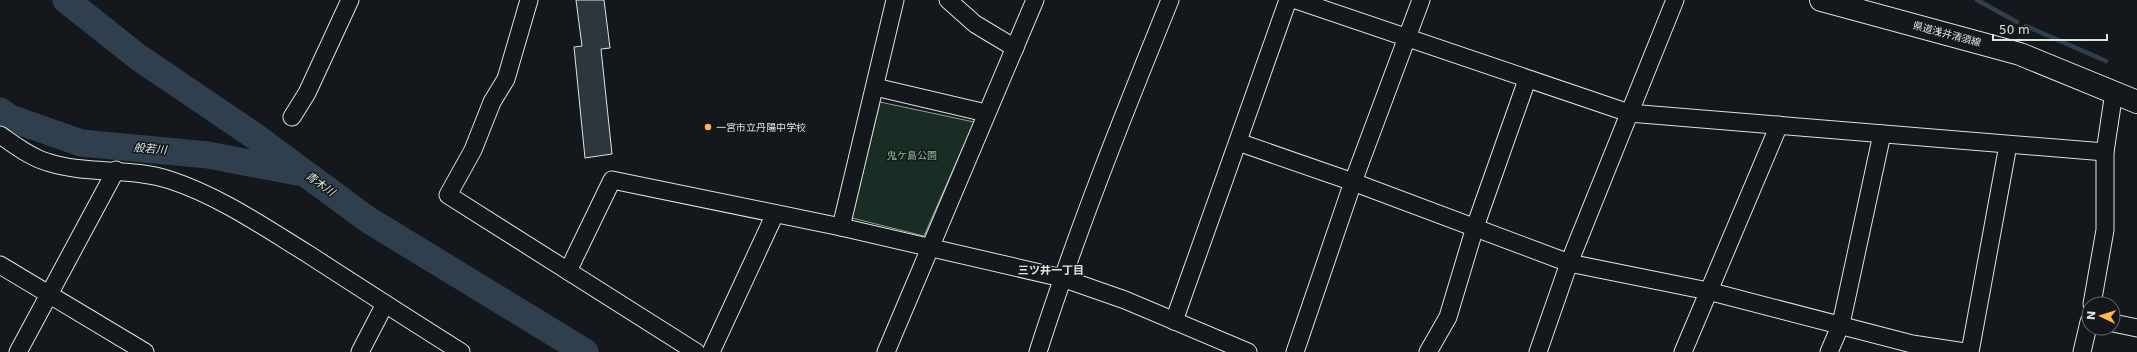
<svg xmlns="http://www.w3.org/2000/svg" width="2137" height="352" font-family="'DejaVu Sans','Noto Sans JP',sans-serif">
<rect width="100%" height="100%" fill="#14181c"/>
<path fill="#1a2d24" stroke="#939e99" d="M880 102 974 122 924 236 852 218Z"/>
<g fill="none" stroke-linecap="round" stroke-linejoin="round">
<g stroke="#2f3f4d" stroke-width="4.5">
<path d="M1977 0 2017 22"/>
<path d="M2026 26 2106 61"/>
</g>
<g stroke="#2f3f4d" stroke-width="27">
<path d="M66 0 138 57 256 137 367 219 585 352"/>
<path d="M0 111 10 118 81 143 208 155 297 172"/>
</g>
</g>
<path fill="#2c363c" stroke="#d8e6dc" d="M576 0H604L610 48 601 49 612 154 585 158 574 47 582 46Z"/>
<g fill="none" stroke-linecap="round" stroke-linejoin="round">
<defs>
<g id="minor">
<path d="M529 0 506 79 492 102 473 150 448 195 696 352"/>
<path d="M948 0 975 24 1015 48"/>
<path d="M1296 0 1629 113 2105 152"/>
<path d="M875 87 986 113"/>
<path d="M292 117 307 93 350 0"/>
<path d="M0 135C15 145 30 157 47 162 86 175 130 167 170 180 219 196 264 227 308 254 359 287 410 320 461 352"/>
<path d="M1238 142 1353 182 1569 263 1708 291 1912 344 1965 352"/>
<path d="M841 227 895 0"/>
<path d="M0 265 145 352"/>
<path d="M568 271 612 180 841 227 1062 278 1125 300 1248 352"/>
<path d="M2092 304 2105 230V152L2114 92"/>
<path d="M1174 321 1288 0"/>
<path d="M2113 323 2137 328"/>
<path d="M18 352 116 170"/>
<path d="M360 352 385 304"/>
<path d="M711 352 775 214"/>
<path d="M886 352 1035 0"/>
<path d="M1038 352C1076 233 1123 116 1170 0"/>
<path d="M1295 352 1353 182 1421 0"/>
<path d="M1428 352 1448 317 1475 227 1527 80"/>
<path d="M1538 352 1569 263 1675 0"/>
<path d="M1683 352 1779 125"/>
<path d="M1829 352 1841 324 1882 134"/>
<path d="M1970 352 2008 145"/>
<path d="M2082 352 2089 322"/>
</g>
<path id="major" d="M1821 0 2020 54 2137 102"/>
</defs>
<use href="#minor" stroke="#d8e6dc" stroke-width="19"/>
<use href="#major" stroke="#d8e6dc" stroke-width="24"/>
<use href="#minor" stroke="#14181c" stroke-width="17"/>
<use href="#major" stroke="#14181c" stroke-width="22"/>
</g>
<circle fill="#ffb74d" stroke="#14181c" stroke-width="1.5" cx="708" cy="127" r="4"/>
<g text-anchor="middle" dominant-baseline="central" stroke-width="3" stroke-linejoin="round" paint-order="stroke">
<g font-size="10" fill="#d8e6dc" stroke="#14181c">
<text transform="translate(1947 34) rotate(15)">県道浅井清須線</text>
</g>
<g font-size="10" fill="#d8e6dc" stroke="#14181c" text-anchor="start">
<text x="716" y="127">一宮市立丹陽中学校</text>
</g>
<g font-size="10" fill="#8ac095" stroke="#14181c">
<text x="912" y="155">鬼ケ島公園</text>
</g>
<g font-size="11" font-style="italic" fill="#d8e6dc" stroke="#14181c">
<text transform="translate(150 149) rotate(5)">般若川</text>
<text transform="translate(320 184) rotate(36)">青木川</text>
</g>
<g font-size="11" font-weight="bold" fill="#d8e6dc" stroke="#14181c">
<text x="1051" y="270">三ツ井一丁目</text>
</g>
</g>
<g transform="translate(2101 316) rotate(274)"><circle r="19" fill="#14181c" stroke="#626a69"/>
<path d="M0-3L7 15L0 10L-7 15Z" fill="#ffb74d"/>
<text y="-6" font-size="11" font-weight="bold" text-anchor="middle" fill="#d8e6dc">N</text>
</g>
<path d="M1993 34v6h114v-6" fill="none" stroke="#d8e6dc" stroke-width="2"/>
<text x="1999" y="34" font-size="12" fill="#d8e6dc" stroke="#14181c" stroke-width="3" paint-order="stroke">50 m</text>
</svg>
